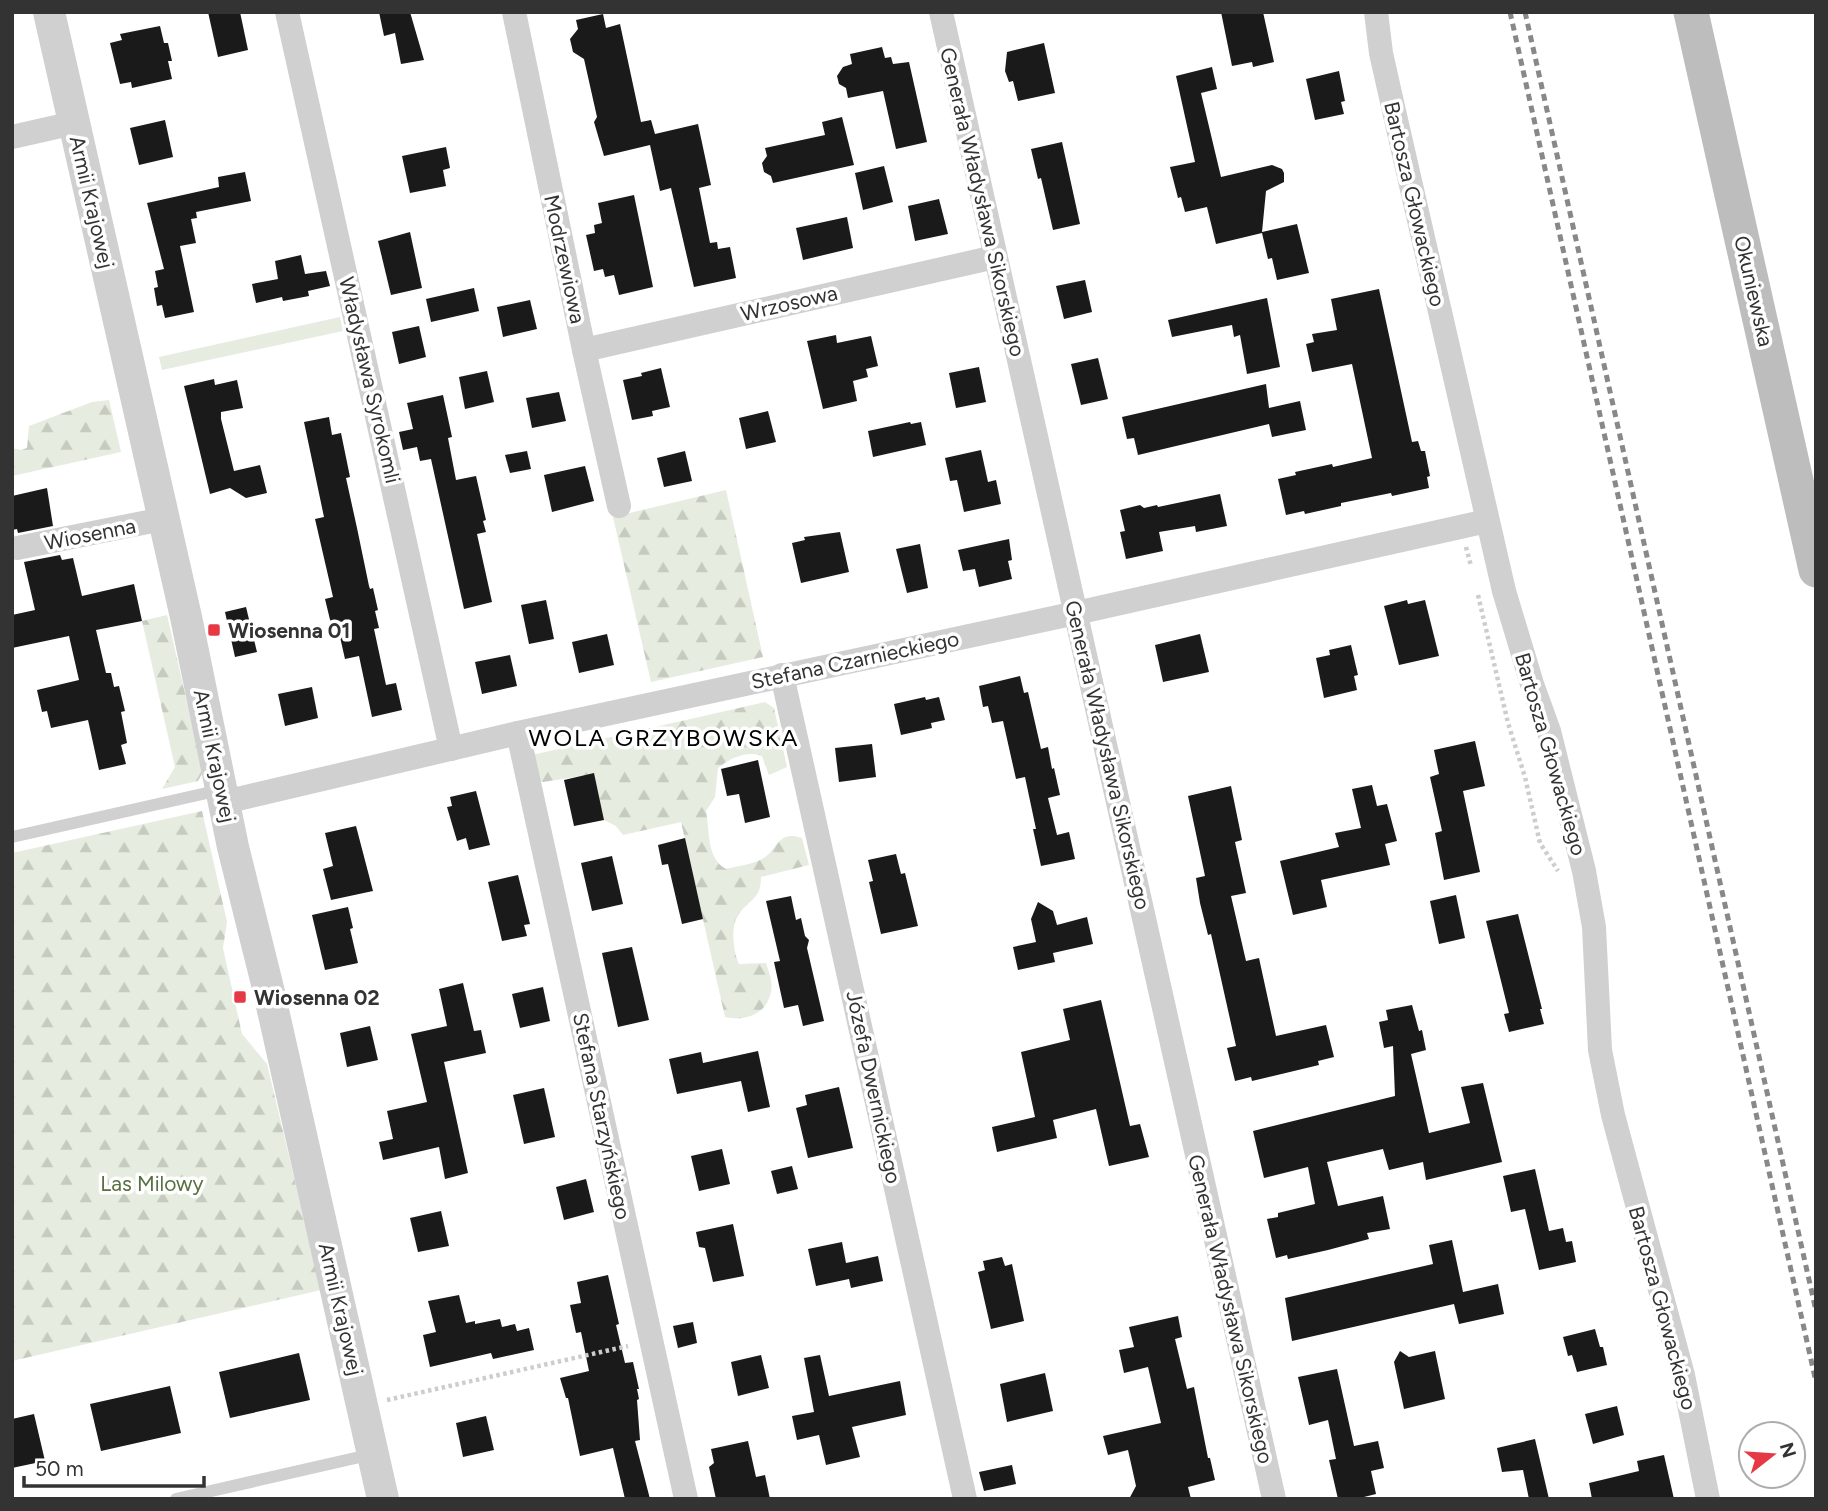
<svg xmlns="http://www.w3.org/2000/svg" width="1828" height="1511" font-family="Figtree,sans-serif">
<defs>
<pattern id="forest-firs" width="22" height="20" patternUnits="userSpaceOnUse" patternTransform="scale(1.75)"><rect width="22" height="20" fill="#e6ecdf"/><path d="M5 1l3.5 6h-7zM16 11l3.5 6h-7z" fill="#c6cbc0"/></pattern>
</defs>
<rect width="100%" height="100%" fill="#fff"/>
<path fill="#e6ecdf" d="M340 317 343 331 162 370 159 357Z"/>
<g fill="url(#forest-firs)">
<path d="M109 400 121 452 12 476V448L21 450 27 448 29 426 92 402Z"/>
<path d="M726 490 763 657 651 682 613 517Z"/>
<path d="M167 615 203 772 198 781 162 789 175 767 142 621Z"/>
<path d="M765 702 774 708 787 767 769 775 762 756C747 750 730 758 718 768L715 797 706 811C710 831 706 858 726 869 737 866 750 865 760 860 778 852 776 829 802 838L809 865 761 877C761 900 749 899 739 914 730 925 733 952 739 964L766 963C769 972 773 982 771 992 767 1014 745 1022 725 1017L681 822 623 835 616 826 604 820 594 774 543 782 537 780 532 755Z"/>
<path d="M202 811 227 922 223 948 242 1034 267 1064 321 1290 12 1361V853Z"/>
</g>
<g fill="#1a1a1a">
<path d="M208 12H240L248 50 218 57Z"/>
<path d="M379 12H410L424 60 401 64 395 33 384 36Z"/>
<path d="M1221 12H1263L1274 62 1253 67 1252 62 1232 66Z"/>
<path d="M603 14 606 28 620 24 641 122 651 120 655 134 698 124 711 185 699 188 710 243 717 242 718 249 730 247 736 278 694 287 671 188 660 191 650 145 604 156 594 122 597 117 584 59 573 52 570 39 578 29 576 20Z"/>
<path d="M160 26 164 43H168L172 61H168L172 79 132 88 131 82 120 84 110 43 122 40 120 34Z"/>
<path d="M1044 43 1055 93 1018 101 1013 81 1009 82 1005 71 1007 52Z"/>
<path d="M882 47 885 58 891 57 893 64 909 62 927 142 896 149 883 91 848 98 846 88 839 84 837 76 843 67 852 64 850 54Z"/>
<path d="M1212 67 1217 89 1201 93 1221 177 1272 165 1282 169 1284 173V182L1266 191 1262 232 1297 224 1309 273 1277 280 1272 258 1268 259 1262 233 1216 244 1207 207 1185 212 1181 197 1178 198 1170 167 1195 162 1176 76Z"/>
<path d="M1339 71 1345 101 1341 102 1344 114 1315 120 1306 79Z"/>
<path d="M842 117 854 165 773 183 771 176 764 172 762 163 767 156 765 148 825 135 822 122Z"/>
<path d="M165 120 173 157 139 165 130 128Z"/>
<path d="M1062 142 1080 224 1053 230 1041 178 1038 179 1031 149Z"/>
<path d="M446 147 450 168 443 170 446 186 410 193 402 156Z"/>
<path d="M884 166 893 202 863 210 855 173Z"/>
<path d="M245 172 251 201 196 212 197 218 191 219 196 243 180 246 194 312 165 318 162 305 157 306 154 288 158 287 155 271 164 269 147 203 219 187 218 177Z"/>
<path d="M634 195 653 287 619 295 614 275 605 277 603 269 594 271 586 235 595 233 594 225 602 223 598 203Z"/>
<path d="M939 199 948 234 915 241 908 206Z"/>
<path d="M847 217 853 248 803 260 796 228Z"/>
<path d="M410 232 422 288 391 295 378 241Z"/>
<path d="M301 255 305 274 326 271 330 286 308 291 309 296 283 301 282 297 256 303 252 284 278 279 275 261Z"/>
<path d="M1085 280 1092 312 1064 319 1056 286Z"/>
<path d="M474 288 479 311 431 322 426 299Z"/>
<path d="M1379 289 1412 442 1418 441 1421 451H1425L1430 476 1427 477 1429 488 1392 496 1391 493 1341 503V506L1305 514 1304 511 1286 515 1278 479 1296 475 1295 472 1332 464 1333 467 1372 458 1352 364 1312 372 1306 344 1314 342 1312 334 1337 330 1331 299Z"/>
<path d="M1267 298 1280 367 1247 374 1240 335 1234 337 1232 325 1172 337 1168 320Z"/>
<path d="M530 300 537 329 503 337 497 307Z"/>
<path d="M419 326 426 357 399 364 392 332Z"/>
<path d="M836 335 837 343 871 336 878 366 866 369 868 377 853 381 857 401 823 409 807 341Z"/>
<path d="M1098 358 1108 399 1081 405 1071 364Z"/>
<path d="M979 367 986 402 956 408 949 373Z"/>
<path d="M661 368 670 407 652 411 653 416 632 420 623 380 642 376 641 373Z"/>
<path d="M487 371 494 402 465 409 459 377Z"/>
<path d="M214 379 215 385 237 380 243 408 221 412V419L234 471 260 465 267 493 246 498 230 488 210 494 184 386Z"/>
<path d="M1266 384 1269 408 1300 401 1306 430 1272 437 1269 424 1138 455 1134 438 1127 439 1122 417Z"/>
<path d="M559 392 566 421 532 428 526 398Z"/>
<path d="M443 395 452 437 448 438 456 480 476 476 486 520 483 521 486 532 477 534 492 602 464 609 431 459 420 461 417 447 403 450 399 432 413 429 407 403Z"/>
<path d="M768 411 776 442 746 449 739 418Z"/>
<path d="M329 417 332 435 341 433 350 477 346 478 357 528 369 586 370 589 373 588 378 610 375 611 379 628 374 629 386 685 396 683 402 710 372 717 359 656 345 659 340 637H337L335 627 332 628 325 599 333 597 315 519 324 517 304 422Z"/>
<path d="M910 422 911 424 921 422 926 445 873 457 868 431Z"/>
<path d="M981 450 988 482 996 480 1001 504 964 512 957 480 950 481 945 458Z"/>
<path d="M527 451 531 469 510 473 505 455Z"/>
<path d="M685 451 692 481 664 487 657 458Z"/>
<path d="M585 466 594 501 552 512 544 475Z"/>
<path d="M47 488 53 526 18 533 17 529 12 530V496Z"/>
<path d="M1220 494 1227 526 1196 532 1195 526 1159 532 1163 551 1126 559 1120 532 1125 531 1120 510 1140 505 1144 508 1157 505 1158 507Z"/>
<path d="M840 532 849 572 801 583 792 543 805 540 804 537Z"/>
<path d="M1009 539 1012 560 1008 561 1012 579 979 587 975 569 963 571 958 550Z"/>
<path d="M920 544 928 588 907 593 896 549Z"/>
<path d="M60 555 62 560 73 558 82 596 134 584 142 621 96 630 106 673H111L114 687 119 686 125 711 121 712 127 743 121 745 126 764 99 770 88 720 51 728 47 711 42 712 37 690 79 680 69 636 12 648V615L35 610 24 562Z"/>
<path d="M546 600 554 639 529 644 521 605Z"/>
<path d="M1407 600 1408 604 1425 600 1439 656 1399 665 1384 606Z"/>
<path d="M246 607 257 652 235 657 225 612Z"/>
<path d="M607 634 614 665 579 673 572 642Z"/>
<path d="M1200 634 1209 672 1163 682 1155 645Z"/>
<path d="M1351 645 1358 675 1354 676 1357 690 1324 698 1316 658 1330 655 1329 650Z"/>
<path d="M510 655 517 686 482 694 475 662Z"/>
<path d="M1020 676 1024 693 1028 692 1041 749 1048 747 1052 769 1054 768 1060 795 1048 798 1057 835 1069 832 1075 859 1041 866 1033 829H1036L1025 777 1016 779 1003 721 992 723 988 706 983 707 979 686Z"/>
<path d="M312 687 318 718 285 726 278 694Z"/>
<path d="M925 697 926 700 939 697 945 720 931 723 932 728 901 735 894 704Z"/>
<path d="M1475 741 1485 786 1463 791 1480 872 1444 880 1435 833 1442 831 1430 777 1439 774 1434 750Z"/>
<path d="M872 744 876 777 839 782 835 748Z"/>
<path d="M758 760 770 817 745 823 739 794 727 796 721 769Z"/>
<path d="M594 773 604 820 574 826 564 780Z"/>
<path d="M1372 785 1377 806 1387 804 1397 841 1385 844 1390 865 1321 880 1327 907 1293 915 1280 861 1339 847 1335 833 1361 828 1352 789Z"/>
<path d="M1231 786 1242 840 1235 842 1246 893 1231 896 1246 961 1259 958 1276 1036 1326 1025 1334 1057 1318 1061 1319 1065 1252 1081 1251 1077 1235 1081 1227 1048 1236 1046 1211 934 1208 935 1200 903 1196 878 1205 876 1188 796Z"/>
<path d="M476 791 490 845 469 850 466 838 457 841 447 807 452 806 450 797Z"/>
<path d="M356 826 373 891 331 900 323 869 333 866 325 833Z"/>
<path d="M685 838 703 919 682 924 668 864 662 865 658 845Z"/>
<path d="M896 854 901 874 905 873 918 926 881 934 869 882 873 881 868 860Z"/>
<path d="M612 856 623 904 592 911 581 863Z"/>
<path d="M518 875 530 924 524 925 527 936 502 941 488 882Z"/>
<path d="M1456 895 1465 938 1439 944 1430 901Z"/>
<path d="M791 896 796 920 801 918 805 936 809 940 807 948 824 1021 803 1026 798 1005 784 1008 774 962 780 961 766 901Z"/>
<path d="M1038 902 1053 911 1057 925 1087 917 1093 944 1053 953 1055 962 1018 970 1013 947 1036 942 1031 919Z"/>
<path d="M348 907 353 928 350 929 358 963 325 970 312 915Z"/>
<path d="M1518 914 1542 1009H1540L1544 1024 1509 1032 1504 1014 1509 1013 1486 921Z"/>
<path d="M632 947 649 1020 618 1027 602 953Z"/>
<path d="M463 983 474 1031 481 1030 486 1053 444 1062 468 1173 445 1179 439 1147 383 1160 379 1142 393 1139 387 1111 427 1102 411 1034 447 1026 439 989Z"/>
<path d="M543 987 550 1021 520 1028 512 994Z"/>
<path d="M1101 1000 1130 1126 1140 1124 1149 1157 1109 1166 1096 1109 1053 1120 1057 1138 997 1152 992 1127 1035 1117 1021 1052 1070 1040 1063 1009Z"/>
<path d="M1412 1005 1419 1031 1422 1030 1426 1050 1411 1054 1429 1133 1470 1123 1461 1087 1483 1083 1502 1162 1426 1180 1423 1162 1389 1170 1383 1149 1327 1162 1338 1206 1383 1196 1390 1229 1367 1233 1369 1239 1328 1250 1288 1259 1287 1255 1276 1258 1267 1219 1278 1217V1213L1315 1204 1308 1167 1264 1178 1253 1131 1395 1096 1393 1046 1384 1048 1379 1022 1388 1020 1386 1010Z"/>
<path d="M370 1026 378 1060 347 1067 340 1033Z"/>
<path d="M758 1051 770 1107 748 1112 741 1081 677 1094 669 1059 701 1052 703 1063Z"/>
<path d="M839 1087 853 1148 808 1158 796 1108 807 1105 805 1095Z"/>
<path d="M544 1088 555 1137 524 1144 513 1095Z"/>
<path d="M722 1149 730 1184 699 1191 691 1156Z"/>
<path d="M792 1166 798 1189 777 1194 771 1171Z"/>
<path d="M1535 1169 1549 1231 1563 1228 1566 1242 1572 1241 1576 1262 1539 1270 1525 1209 1511 1212 1503 1176Z"/>
<path d="M586 1179 594 1212 564 1220 556 1187Z"/>
<path d="M441 1211 449 1246 418 1252 410 1218Z"/>
<path d="M733 1224 744 1276 713 1282 705 1248 699 1247 696 1232Z"/>
<path d="M1452 1240 1463 1292 1498 1284 1504 1314 1459 1324 1454 1304 1292 1341 1285 1298 1433 1264 1429 1245Z"/>
<path d="M842 1242 846 1263 878 1256 883 1281 851 1288 849 1279 816 1286 808 1249Z"/>
<path d="M1002 1257 1005 1266 1012 1264 1024 1321 991 1329 978 1272 985 1270 983 1261Z"/>
<path d="M608 1275 619 1324 616 1325 625 1363 633 1362 639 1389H637L639 1399 637 1400 640 1440 635 1441 650 1499H625L613 1448 580 1456 568 1398H566L560 1378 589 1371 581 1332 576 1333 570 1305 581 1303 577 1282Z"/>
<path d="M459 1295 466 1323 475 1321V1324L500 1319 502 1327 515 1324 517 1331 529 1328 534 1350 493 1359 491 1353 430 1367 423 1335 436 1332 428 1301Z"/>
<path d="M1178 1316 1182 1337 1175 1339 1187 1389 1194 1387 1208 1458H1210L1215 1480 1188 1487 1191 1499H1129L1136 1486 1128 1450 1108 1455 1103 1436 1161 1423 1148 1367 1124 1373 1119 1350 1134 1347 1129 1327Z"/>
<path d="M693 1322 697 1343 678 1348 673 1326Z"/>
<path d="M1595 1329 1600 1347H1603L1607 1365 1577 1372 1572 1355 1568 1356 1563 1337Z"/>
<path d="M1400 1351 1409 1357 1435 1351 1445 1399 1404 1409 1394 1362Z"/>
<path d="M299 1353 310 1400 230 1418 219 1372Z"/>
<path d="M761 1355 769 1388 738 1396 731 1362Z"/>
<path d="M820 1355 829 1396 900 1381 906 1415 852 1427 860 1457 826 1465 819 1435 797 1440 792 1416 814 1412 804 1358Z"/>
<path d="M1337 1369 1354 1446 1378 1441 1384 1468 1371 1471 1376 1494 1356 1499H1338L1329 1460 1336 1459 1328 1420 1309 1425 1298 1377Z"/>
<path d="M1045 1373 1053 1411 1007 1422 1000 1384Z"/>
<path d="M170 1386 181 1433 101 1451 90 1404Z"/>
<path d="M1617 1406 1624 1435 1593 1444 1585 1414Z"/>
<path d="M34 1414 45 1461 12 1468V1419Z"/>
<path d="M486 1416 494 1450 463 1457 456 1423Z"/>
<path d="M1535 1439 1549 1499H1529L1523 1470 1502 1472 1497 1448Z"/>
<path d="M748 1441 756 1477 765 1475 770 1499H716L709 1467 714 1463 711 1449Z"/>
<path d="M1664 1455 1674 1499H1592L1589 1483 1639 1471 1637 1461Z"/>
<path d="M1012 1465 1016 1484 984 1491 979 1472Z"/>
</g>
<g fill="none" stroke-linecap="round" stroke-linejoin="round">
<g stroke="#cdcdcd" stroke-width="4.5" stroke-dasharray="3.5 3.5" stroke-linecap="butt">
<path d="M1466 547 1471 566"/>
<path d="M1478 595 1508 723 1525 777 1540 843 1558 871"/>
<path d="M387 1400 628 1346"/>
</g>
<g stroke="#d0d0d0" stroke-width="12">
<path d="M12 837 220 790"/>
<path d="M176 1499 373 1454"/>
</g>
<g stroke="#d0d0d0" stroke-width="24">
<path d="M287 12 451 749"/>
<path d="M514 12 584 350 619 506"/>
<path d="M941 12 1274 1499"/>
<path d="M1376 12 1381 53 1394 111 1504 591 1532 684 1549 731 1584 871 1594 927 1600 1050 1613 1115 1683 1375 1708 1499"/>
<path d="M12 137 74 123"/>
<path d="M584 350 995 257"/>
<path d="M17 548 163 519"/>
<path d="M782 675 965 1499"/>
<path d="M518 733 686 1499"/>
<path d="M225 802 518 733 1076 613 1487 521"/>
</g>
<path stroke="#d0d0d0" stroke-width="32" d="M49 12 186 617 233 847 268 988 383 1499"/>
<path stroke="#bdbdbd" stroke-width="35" d="M1691 12 1816 570"/>
<g stroke="#888" stroke-width="5" stroke-dasharray="7 5" stroke-linecap="butt">
<path d="M1510 12 1816 1382"/>
<path d="M1525 12 1816 1311"/>
</g>
</g>
<g fill="#e63946" stroke="#fff" stroke-width="2.5">
<rect x="207" y="623" width="14" height="14" rx="3.5"/>
<rect x="233" y="990" width="14" height="14" rx="3.5"/>
</g>
<g text-anchor="middle" dominant-baseline="central" stroke-width="7" stroke-linejoin="round" paint-order="stroke">
<g font-size="21" fill="#333" stroke="#fff">
<text transform="translate(92 202) rotate(77)">Armii Krajowej</text>
<text transform="translate(983 202) rotate(77)">Generała Władysława Sikorskiego</text>
<text transform="translate(1415 204) rotate(77)">Bartosza Głowackiego</text>
<text transform="translate(565 259) rotate(78)">Modrzewiowa</text>
<text transform="translate(1754 291) rotate(77)">Okuniewska</text>
<text transform="translate(789 303) rotate(-13)">Wrzosowa</text>
<text transform="translate(370 380) rotate(77)">Władysława Syrokomli</text>
<text transform="translate(90 534) rotate(-11)">Wiosenna</text>
<text transform="translate(855 660) rotate(-12)">Stefana Czarnieckiego</text>
<text transform="translate(1551 754) rotate(74)">Bartosza Głowackiego</text>
<text transform="translate(1108 755) rotate(77)">Generała Władysława Sikorskiego</text>
<text transform="translate(215 756) rotate(78)">Armii Krajowej</text>
<text transform="translate(874 1087) rotate(78)">Józefa Dwernickiego</text>
<text transform="translate(602 1116) rotate(78)">Stefana Starzyńskiego</text>
<text transform="translate(1663 1308) rotate(75)">Bartosza Głowackiego</text>
<text transform="translate(341 1309) rotate(77)">Armii Krajowej</text>
<text transform="translate(1231 1309) rotate(77)">Generała Władysława Sikorskiego</text>
</g>
<g font-size="21" font-weight="bold" fill="#333" stroke="#fff" text-anchor="start">
<text x="228" y="630">Wiosenna 01</text>
<text x="254" y="997">Wiosenna 02</text>
</g>
<g font-size="21" fill="#56703f" stroke="#fff">
<text x="152" y="1183">Las Milowy</text>
</g>
<g font-size="24" letter-spacing="2" fill="#000" stroke="#fff">
<text x="664" y="737">WOLA GRZYBOWSKA</text>
</g>
</g>
<rect width="1828" height="1511" fill="none" stroke="#333333" stroke-width="28"/>
<g transform="translate(1772 1455) rotate(73)"><circle r="33" fill="#ffffff" stroke="#adadad" stroke-width="2"/>
<path d="M0-5L12 26L0 18L-12 26Z" fill="#e63946"/>
<text y="-10" font-size="19" font-weight="bold" text-anchor="middle" fill="#333333">N</text>
</g>
<path d="M24 1476v10h180v-10" fill="none" stroke="#333333" stroke-width="3.5"/>
<text x="35" y="1476" font-size="21" fill="#333333" stroke="#ffffff" stroke-width="5" paint-order="stroke">50 m</text>
</svg>
